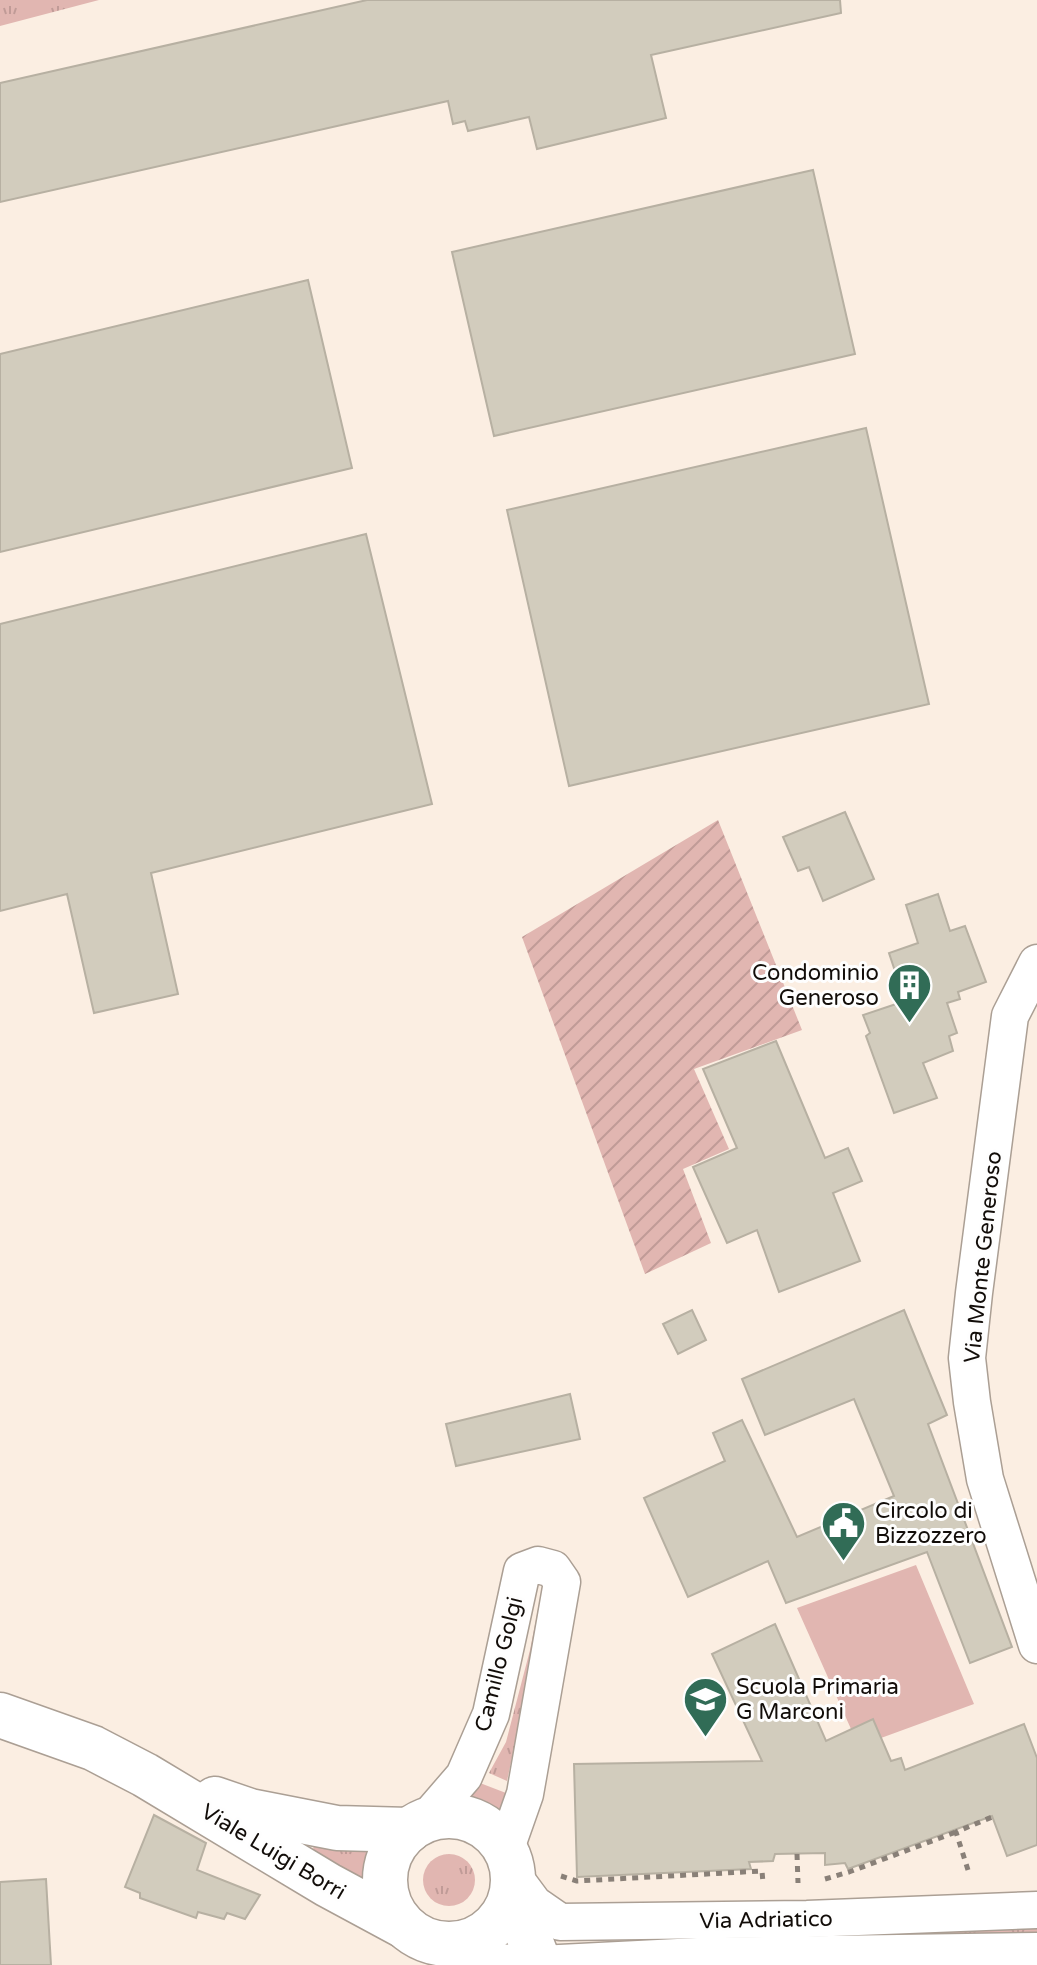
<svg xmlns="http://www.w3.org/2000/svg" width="1037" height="1965" font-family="'Varela Round',sans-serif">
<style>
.grass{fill:url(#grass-tufts)}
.park{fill:#e1b6b1}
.garden{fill:url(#garden-furrows)}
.building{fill:#d2ccbd;stroke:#b7b0a2;stroke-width:2}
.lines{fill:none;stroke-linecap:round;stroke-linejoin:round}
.street-casing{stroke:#ab9f94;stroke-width:39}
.secondary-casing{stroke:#ab9f94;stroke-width:47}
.path{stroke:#898078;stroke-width:5;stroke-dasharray:6 6;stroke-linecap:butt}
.street{stroke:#fff;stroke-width:36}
.secondary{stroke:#fff;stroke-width:44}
.labels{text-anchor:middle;stroke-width:6;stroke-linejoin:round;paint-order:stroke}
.poi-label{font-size:22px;fill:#120d09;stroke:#fefefe;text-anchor:start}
.street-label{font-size:22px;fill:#120d09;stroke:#fefefe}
</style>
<defs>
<pattern id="grass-tufts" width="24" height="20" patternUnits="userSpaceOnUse" patternTransform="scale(2)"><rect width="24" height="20" fill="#e1b6b1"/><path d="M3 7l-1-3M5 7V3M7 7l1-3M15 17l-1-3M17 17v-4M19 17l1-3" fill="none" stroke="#c09b97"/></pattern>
<pattern id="garden-furrows" width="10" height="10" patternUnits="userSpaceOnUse" patternTransform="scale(2)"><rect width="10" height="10" fill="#e1b6b1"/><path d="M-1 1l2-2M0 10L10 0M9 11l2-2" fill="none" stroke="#c09b97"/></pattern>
</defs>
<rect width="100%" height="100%" fill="#fbeee2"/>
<g class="grass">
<path d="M0 0H99L0 26Z"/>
<path d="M542 1589 547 1593 507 1781 489 1773 506 1742 530 1650Z"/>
<path d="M480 1783 506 1793 498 1821 493 1822 462 1807 463 1802Z"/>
<path d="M383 1843 377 1863 374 1889 317 1855 313 1850 314 1844Z"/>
<circle cx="449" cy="1880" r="26"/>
<path d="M1037 1921V1934L826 1939V1928Z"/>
</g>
<path class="park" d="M916 1565 974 1704 881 1738 873 1720 851 1729 797 1608Z"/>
<path class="garden" d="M718 820 802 1030 694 1069 729 1149 683 1169 711 1243 645 1274 522 937Z"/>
<g class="building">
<path d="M367 0H840L841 13 651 55 666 118 537 149 529 117 468 131 465 121 453 124 448 101 0 202V83Z"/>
<path d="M813 170 855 354 494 436 452 252Z"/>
<path d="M308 280 352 468 0 552V354Z"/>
<path d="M866 428 929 704 569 786 507 510Z"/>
<path d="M366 534 432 804 151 873 178 994 94 1013 67 894 0 911V624Z"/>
<path d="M845 812 874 879 823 901 809 867 798 871 783 837Z"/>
<path d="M938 894 950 931 965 926 986 982 958 992 960 999 947 1003 957 1033 949 1036 953 1051 923 1063 937 1098 894 1113 866 1036 870 1033 863 1015 905 1001 889 953 918 943 906 905Z"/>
<path d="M776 1041 825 1158 848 1148 862 1181 833 1193 860 1261 779 1292 757 1230 727 1243 693 1167 737 1148 703 1069Z"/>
<path d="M692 1310 706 1340 678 1354 663 1324Z"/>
<path d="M904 1310 947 1415 928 1424 1012 1647 970 1663 927 1552 786 1603 768 1561 688 1597 644 1498 725 1461 713 1433 742 1420 797 1537 894 1496 854 1399 765 1435 742 1379Z"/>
<path d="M570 1394 580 1439 456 1466 446 1424Z"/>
<path d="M775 1624 826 1741 873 1719 891 1761 901 1758 905 1770 1024 1724 1037 1758V1845L1007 1856 992 1816 848 1869 845 1863 825 1865V1853L775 1854 773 1861 749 1862 751 1869 577 1877 574 1764 762 1761 712 1654Z"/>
<path d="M154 1815 206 1843 197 1870 260 1895 245 1919 227 1913 224 1919 198 1912 196 1918 140 1898V1893L125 1887Z"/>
<path d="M46 1879 51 1965H0V1882Z"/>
</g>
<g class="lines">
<defs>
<g id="street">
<path d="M1037 963 1010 1016 974 1293 967 1358 972 1402 985 1479 1037 1645"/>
<path d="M426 1820 464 1776 491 1714 522 1571 538 1565 553 1569 562 1582 525 1794 506 1848"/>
<path d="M514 1877 534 1904 560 1922 807 1919 1037 1910"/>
<path d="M452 1945 487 1962 540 1964 698 1956 1037 1951"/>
</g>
<g id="secondary">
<path d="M0 1715 93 1748 145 1775 328 1885 404 1926"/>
<path d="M215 1799 250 1811 337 1828 409 1830"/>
<circle cx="449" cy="1880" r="64"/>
<path d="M512 1895 540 1965"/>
</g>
</defs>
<use href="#street" class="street-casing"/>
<use href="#secondary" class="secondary-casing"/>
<g class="path">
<path d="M797 1854 798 1883"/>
<path d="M968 1870 956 1832 992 1817"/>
<path d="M561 1876 577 1881 762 1871 763 1883"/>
<path d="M825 1879 849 1872 956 1832"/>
</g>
<use href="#street" class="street"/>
<use href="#secondary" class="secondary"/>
</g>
<defs>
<symbol id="building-pin" viewBox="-11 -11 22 30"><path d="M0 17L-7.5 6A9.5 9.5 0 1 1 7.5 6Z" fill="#316c56" stroke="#fefefe"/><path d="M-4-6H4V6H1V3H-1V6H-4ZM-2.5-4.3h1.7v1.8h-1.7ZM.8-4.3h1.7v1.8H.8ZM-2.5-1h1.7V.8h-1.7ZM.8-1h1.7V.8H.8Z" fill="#fff"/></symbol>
<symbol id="civic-pin" viewBox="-11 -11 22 30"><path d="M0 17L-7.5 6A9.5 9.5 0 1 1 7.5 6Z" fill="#316c56" stroke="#fefefe"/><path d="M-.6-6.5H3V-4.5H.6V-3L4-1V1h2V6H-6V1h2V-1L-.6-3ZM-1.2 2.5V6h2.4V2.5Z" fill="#fff"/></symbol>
<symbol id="school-pin" viewBox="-11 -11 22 30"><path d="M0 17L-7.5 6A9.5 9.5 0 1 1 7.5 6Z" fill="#316c56" stroke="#fefefe"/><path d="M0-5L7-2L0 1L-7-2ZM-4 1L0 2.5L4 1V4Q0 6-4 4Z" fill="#fff"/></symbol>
</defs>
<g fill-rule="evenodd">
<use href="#building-pin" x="884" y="960" width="51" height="69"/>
<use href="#civic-pin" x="818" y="1498" width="51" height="69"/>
<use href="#school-pin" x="680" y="1674" width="51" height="69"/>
</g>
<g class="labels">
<g class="poi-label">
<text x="879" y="980" text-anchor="end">Condominio<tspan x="879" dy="25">Generoso</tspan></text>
<text x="875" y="1518">Circolo di<tspan x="875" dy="25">Bizzozzero</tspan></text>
<text x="736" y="1694">Scuola Primaria<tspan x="736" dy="25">G Marconi</tspan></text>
</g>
<g class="street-label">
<text transform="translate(982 1257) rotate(-84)" y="8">Via Monte Generoso</text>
<text transform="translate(498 1664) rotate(-76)" y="8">Camillo Golgi</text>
<text transform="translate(274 1851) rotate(31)" y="8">Viale Luigi Borri</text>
<text transform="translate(766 1919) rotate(-1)" y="8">Via Adriatico</text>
</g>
</g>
</svg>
